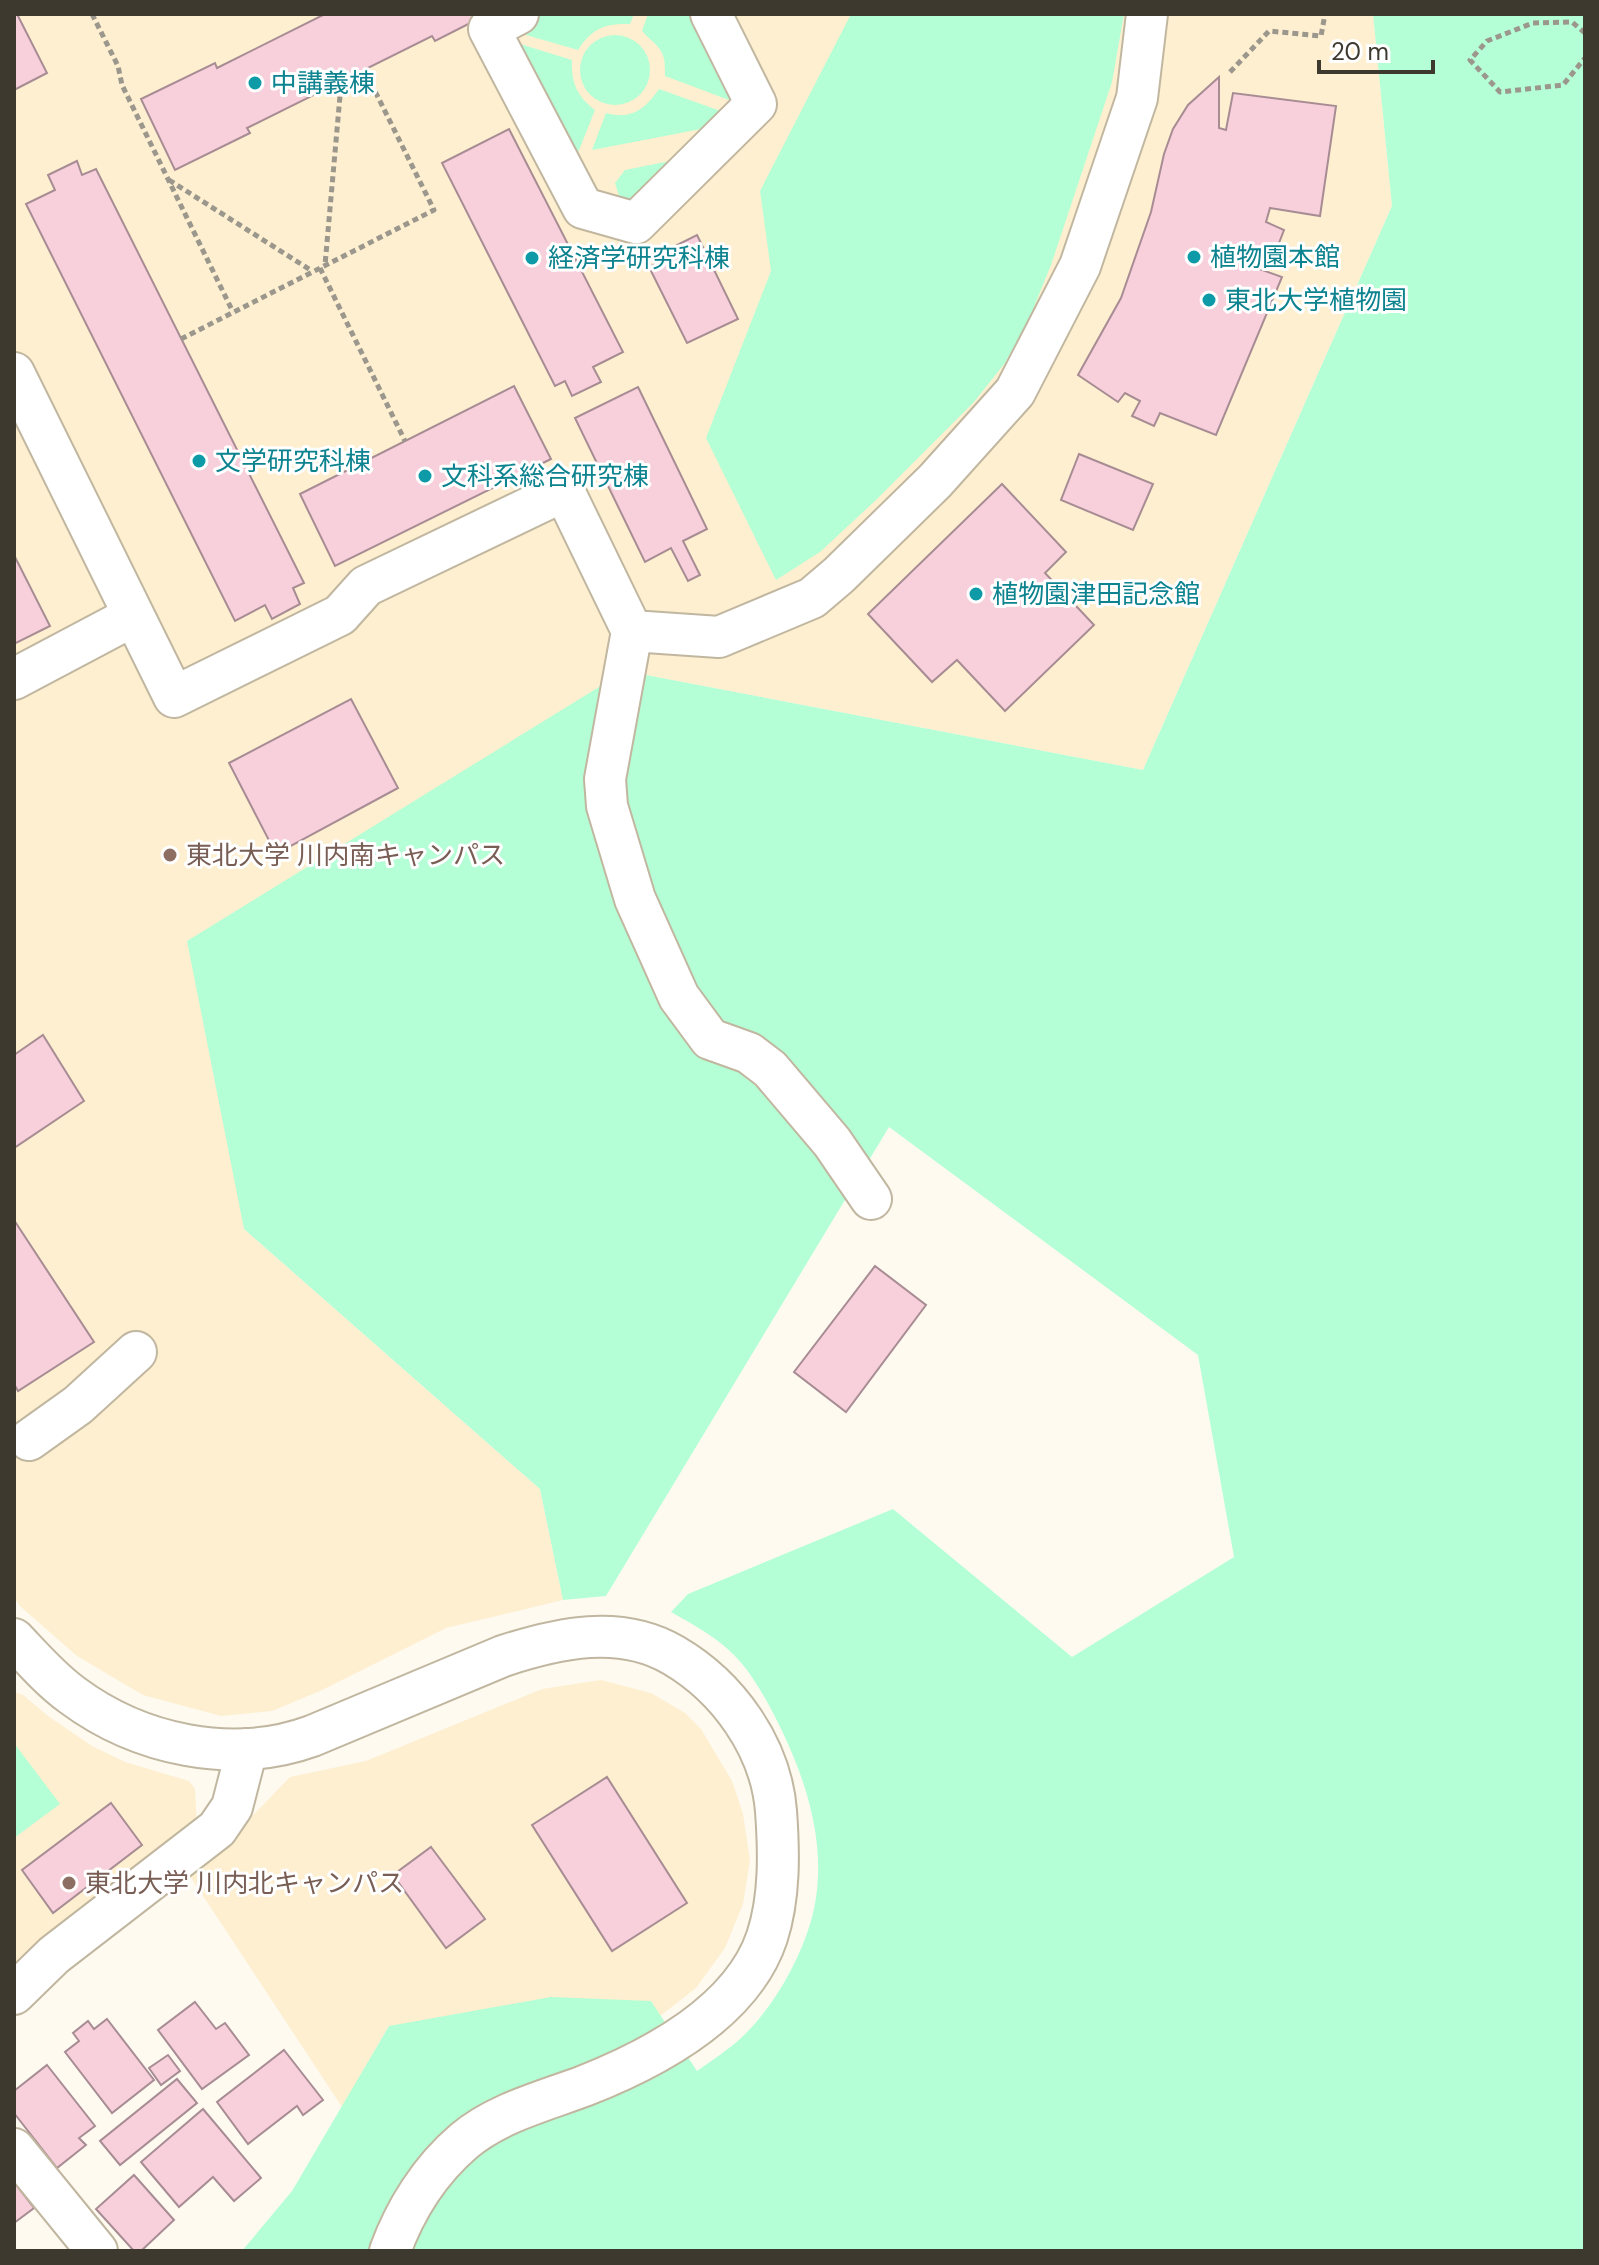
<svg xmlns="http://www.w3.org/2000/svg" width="1599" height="2265" font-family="'DM Sans','Noto Sans JP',sans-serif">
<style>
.built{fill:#fdefcf}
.green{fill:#b5ffd6}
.building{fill:#f8d0db;stroke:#a78c94;stroke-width:2}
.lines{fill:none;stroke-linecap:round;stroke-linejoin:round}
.minor-casing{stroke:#c1b7a0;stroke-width:44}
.path{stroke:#9b978d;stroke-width:5;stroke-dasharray:6 4;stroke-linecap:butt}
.minor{stroke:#fff;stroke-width:40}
.culture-dot{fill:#0f9aa8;stroke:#fff;stroke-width:3}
.education-dot{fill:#8d6e63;stroke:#fff;stroke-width:3}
.labels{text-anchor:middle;stroke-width:6;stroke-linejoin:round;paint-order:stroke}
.culture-label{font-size:26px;fill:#0d838f;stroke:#fff;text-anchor:start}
.education-label{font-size:26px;fill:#785e54;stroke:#fff;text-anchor:start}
</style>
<rect width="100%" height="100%" fill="#fefaf0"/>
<g class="built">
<path d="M14 14H1373L1392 206 1143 770 625 671 244 1229 540 1489 563 1600 446 1628 320 1691 272 1711 221 1716 143 1695 77 1656 20 1606 14 1597Z"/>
<path d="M601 1680 651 1693 685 1713 701 1729 732 1781 743 1814 750 1860 743 1904 725 1948 696 1988 660 2016 651 2001 389 2026 342 2107 188 1873 229 1840 290 1777 366 1761 542 1689Z"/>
<path d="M14 1692 23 1695 48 1716 92 1746 125 1762 189 1781 195 1789 197 1826 14 1974Z"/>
</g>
<g class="green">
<path d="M535 14H634L630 24C605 23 591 29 578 50L519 33Z"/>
<path d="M648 14H693L734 95 729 100 665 76C666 48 659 49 642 31Z"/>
<path d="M851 14H1124L1112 82 1051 265 1029 319 1005 363 974 402 876 500 820 552 776 580 706 438 771 271 760 191Z"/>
<path d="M1373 14H1585V2251H242L292 2191 389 2026 551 1997 651 2001 697 2071C712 2060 728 2050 741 2038 772 2009 798 1964 810 1924 832 1852 806 1776 773 1713 763 1694 751 1673 736 1657 718 1638 694 1625 671 1612L688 1594 893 1509 1072 1657 1234 1557 1198 1355 889 1127 606 1596 563 1600 540 1489 244 1229 187 941 625 671 1143 770 1392 206Z"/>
<circle cx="615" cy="70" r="35"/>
<path d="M517 43 572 60C571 83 577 96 595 110L571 170Z"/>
<path d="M659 89 729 114 722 125 592 150 606 113C632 120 645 109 659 89Z"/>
<path d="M680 159 637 203 620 199 615 183 625 170Z"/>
<path d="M14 1743 60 1804 14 1838Z"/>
</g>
<g class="building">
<path d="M14 14H17L47 73 14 90Z"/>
<path d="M325 14H488L435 41 432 36 247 128 250 133 175 170 141 99 215 63 217 68Z"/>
<path d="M1219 77V128L1226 130 1233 93 1336 106 1320 216 1270 208 1266 222 1284 230 1272 261 1252 254 1248 265 1282 277 1216 435 1160 413 1154 426 1132 416 1140 401 1125 393 1118 402 1078 375 1121 298 1151 212 1164 154 1173 129 1188 105Z"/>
<path d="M509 129 623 352 593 367 601 382 572 396 565 381 555 386 442 163Z"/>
<path d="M77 161 82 175 96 169 304 583 293 588 300 604 272 619 265 605 235 621 26 204 55 190 48 175Z"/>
<path d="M697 235 738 319 687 343 649 267 676 254 673 247Z"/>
<path d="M514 386 551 459 335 566 300 494Z"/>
<path d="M638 387 707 529 683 541 700 575 688 581 671 548 645 562 575 418Z"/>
<path d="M1079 454 1153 484 1133 530 1061 500Z"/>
<path d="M1002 484 1066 552 1045 573 1094 625 1005 711 957 660 932 682 868 614Z"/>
<path d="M14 555 50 626 14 644Z"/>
<path d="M351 699 398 788 276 854 229 763Z"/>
<path d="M43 1035 84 1101 14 1148V1055Z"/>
<path d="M14 1220 94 1342 18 1391 14 1384Z"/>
<path d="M875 1266 926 1305 846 1412 794 1372Z"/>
<path d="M607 1777 687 1903 612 1951 532 1825Z"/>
<path d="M111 1803 142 1845 53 1913 22 1870Z"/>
<path d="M431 1847 485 1919 446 1948 393 1875Z"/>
<path d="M195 2002 216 2029 225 2023 249 2055 202 2089 158 2030Z"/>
<path d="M107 2019 154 2080 112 2113 65 2052 79 2041 73 2033 88 2021 94 2029Z"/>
<path d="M284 2050 323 2100 303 2115 297 2106 248 2144 217 2102Z"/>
<path d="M168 2055 180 2071 161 2085 149 2068Z"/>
<path d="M47 2065 95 2126 79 2138 86 2145 57 2168 14 2113V2091Z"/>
<path d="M177 2079 197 2103 120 2165 100 2141Z"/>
<path d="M203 2109 261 2178 234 2201 213 2177 179 2207 141 2162Z"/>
<path d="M134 2175 174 2220 141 2251H134L96 2209Z"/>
<path d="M14 2182 34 2208 14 2223Z"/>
</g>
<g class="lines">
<defs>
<g id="minor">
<path d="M518 14 489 29 583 208 636 223 756 104 711 14"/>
<path d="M14 373 174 697 340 615 366 586 564 491 632 631 719 637 812 598 839 575 935 481 1015 392 1080 266 1137 98 1147 14"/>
<path d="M632 631 605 779 607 806 635 899 679 997 710 1039 749 1053 770 1069 832 1142 871 1199"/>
<path d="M14 679 133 616"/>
<path d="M29 1440 78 1405 136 1352"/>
<path d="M14 1639C32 1658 50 1679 72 1695 139 1745 232 1765 312 1736L503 1656C558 1638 620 1624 673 1655 728 1687 771 1747 776 1811 779 1852 780 1897 767 1937 742 2012 653 2059 584 2086 544 2101 497 2113 464 2141 430 2170 405 2210 390 2251"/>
<path d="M14 1994 54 1955 217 1829 232 1807 247 1749"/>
<path d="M14 2149 97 2251"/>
</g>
</defs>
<use href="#minor" class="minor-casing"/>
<g class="path">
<path d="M92 14 118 66 122 85 233 312"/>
<path d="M1585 33 1572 22 1533 23 1487 41 1470 60 1500 92 1563 85 1585 58"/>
<path d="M1230 72 1269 31 1321 36 1325 14"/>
<path d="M169 180 312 271"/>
<path d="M320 268 405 441"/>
<path d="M181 339 434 210 371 83 340 96 325 265"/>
</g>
<use href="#minor" class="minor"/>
</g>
<g class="culture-dot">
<circle cx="255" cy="83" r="8"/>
<circle cx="1194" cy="257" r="8"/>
<circle cx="532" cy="258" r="8"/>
<circle cx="1209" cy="300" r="8"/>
<circle cx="199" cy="461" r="8"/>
<circle cx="425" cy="476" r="8"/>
<circle cx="976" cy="594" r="8"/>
</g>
<g class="education-dot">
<circle cx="170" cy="855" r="8"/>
<circle cx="69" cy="1883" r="8"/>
</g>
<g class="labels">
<g class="culture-label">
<text x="271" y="92">中講義棟</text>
<text x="1210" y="266">植物園本館</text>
<text x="548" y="267">経済学研究科棟</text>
<text x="1225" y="309">東北大学植物園</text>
<text x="215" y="470">文学研究科棟</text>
<text x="441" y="485">文科系総合研究棟</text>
<text x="992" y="603">植物園津田記念館</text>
</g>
<g class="education-label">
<text x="186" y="864">東北大学 川内南キャンパス</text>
<text x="85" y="1892">東北大学 川内北キャンパス</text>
</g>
</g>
<rect width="1599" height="2265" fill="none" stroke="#3d392f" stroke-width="32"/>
<path d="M1319 60v12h114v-12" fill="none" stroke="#3d392f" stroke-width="4"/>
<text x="1331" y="60" font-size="24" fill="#3d392f" stroke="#ffffff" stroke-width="6" paint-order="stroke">20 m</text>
</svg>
